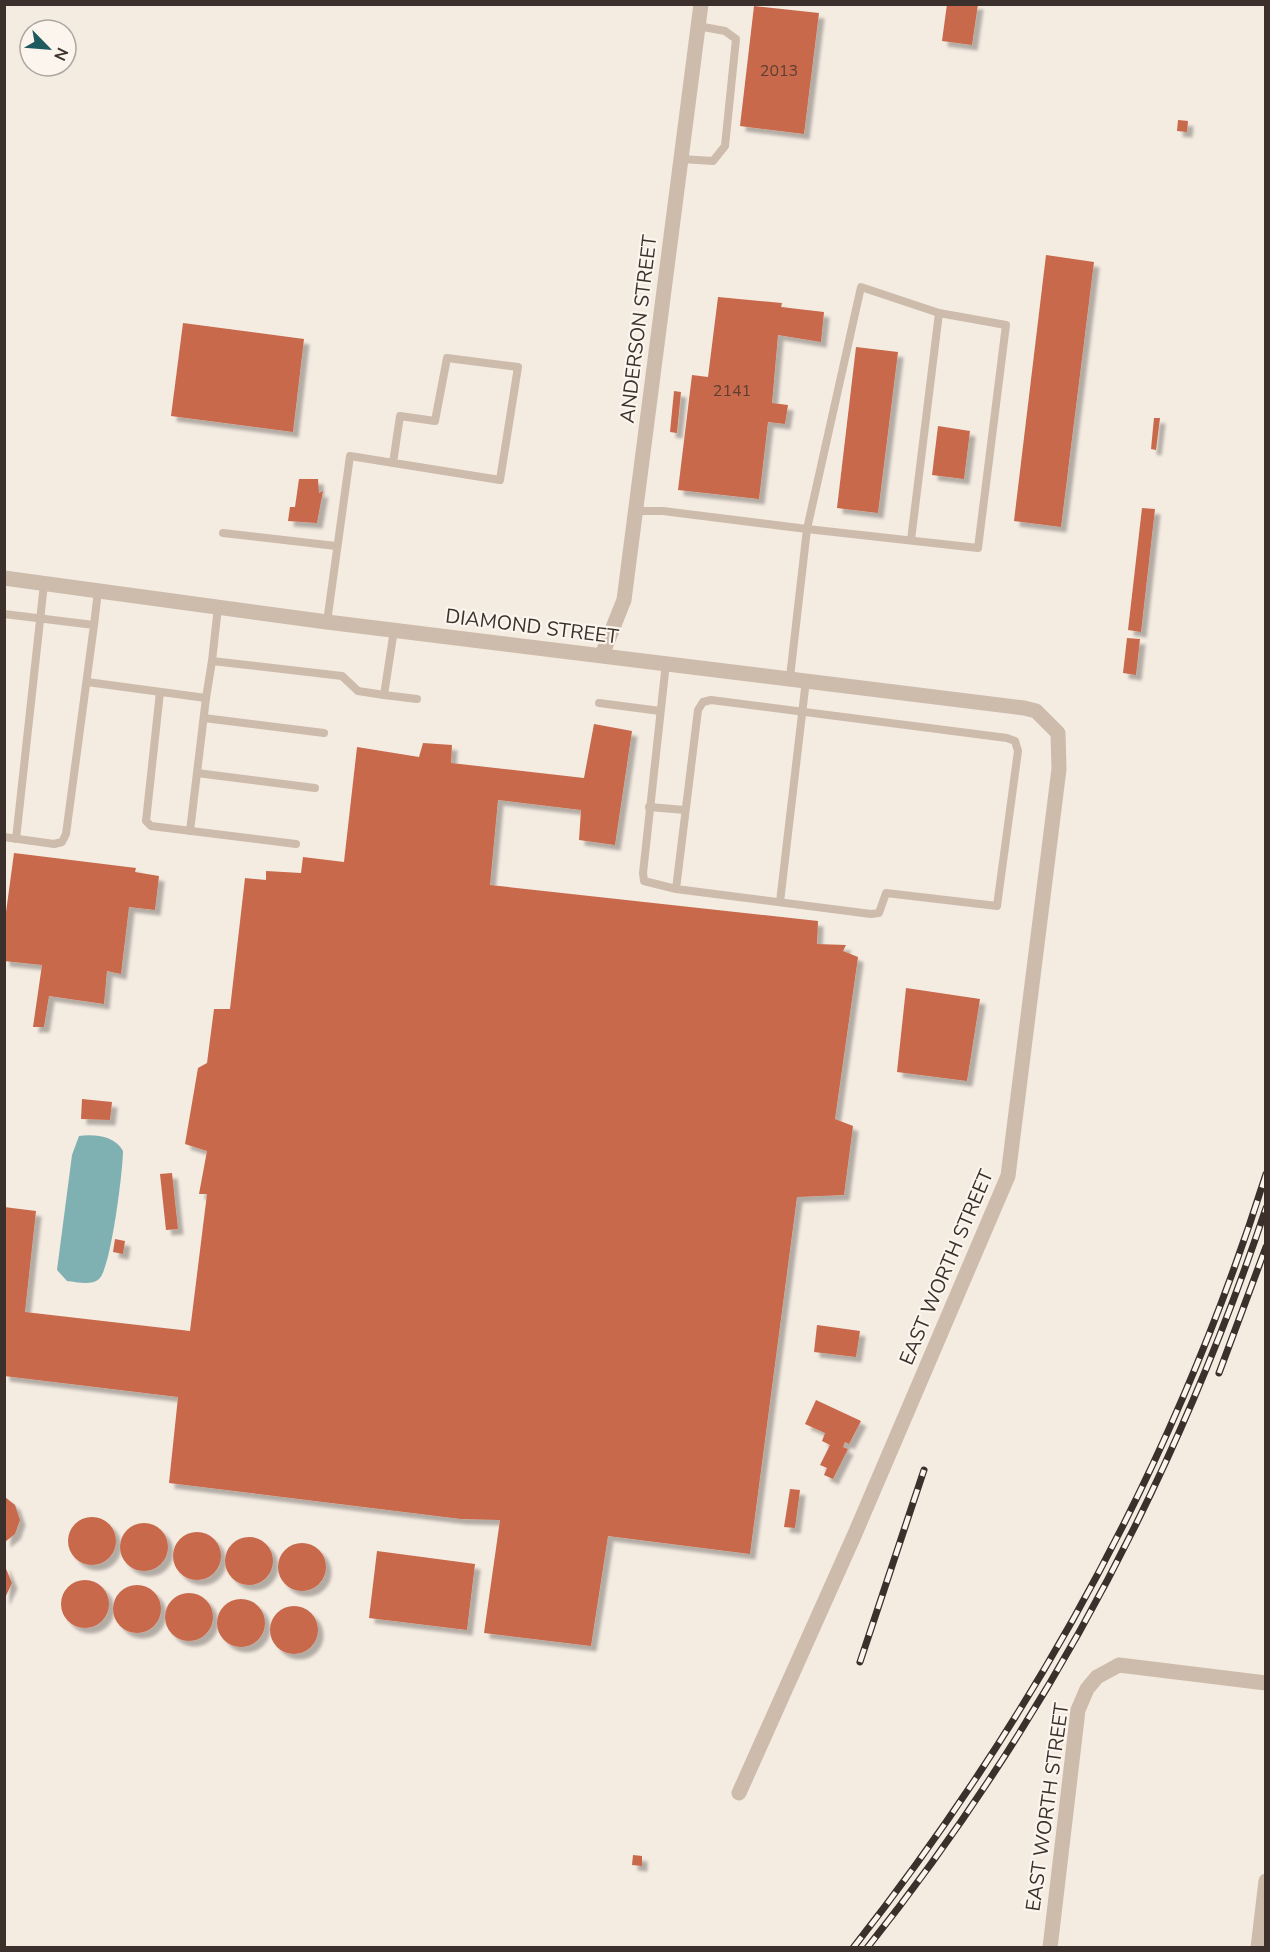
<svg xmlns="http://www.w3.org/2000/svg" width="1270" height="1952" font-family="'Nunito Sans',sans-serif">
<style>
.water{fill:#7fb0b2}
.building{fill:#c8694b;filter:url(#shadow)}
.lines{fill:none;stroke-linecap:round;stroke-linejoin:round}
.lane{stroke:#cdbbac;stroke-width:8}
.street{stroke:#cdbbac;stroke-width:15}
.rail-casing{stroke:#3b302b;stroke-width:7}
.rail{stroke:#fbf5ee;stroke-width:4.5;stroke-dasharray:14;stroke-linecap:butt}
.labels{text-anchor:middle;stroke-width:4.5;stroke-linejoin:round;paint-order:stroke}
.number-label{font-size:16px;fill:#5e3e33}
.street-label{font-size:20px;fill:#3b302b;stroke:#fbf5ee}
</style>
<defs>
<filter id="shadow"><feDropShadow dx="5.5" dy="5.5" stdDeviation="1.5" flood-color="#0004"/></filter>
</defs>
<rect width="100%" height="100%" fill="#f4ebe1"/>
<path class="water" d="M79 1136C95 1134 115 1136 123 1151 123 1170 111 1269 99 1279 91 1286 77 1282 67 1281L57 1270 72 1155Z"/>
<g class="building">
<path d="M947 4H978L972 45 942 41Z"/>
<path d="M754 6 819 13 804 134 740 126Z"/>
<path d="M1178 120 1188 121 1187 132 1177 131Z"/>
<path d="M1046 255 1094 262 1061 527 1014 521Z"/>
<path d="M718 297 782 303 781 307 824 312 821 342 778 335 772 403 788 405 785 424 768 422 759 499 678 490 692 375 708 377Z"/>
<path d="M183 323 304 339 293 432 171 416Z"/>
<path d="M856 347 898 352 878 513 837 508Z"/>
<path d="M674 391 681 392 677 433 670 432Z"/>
<path d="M1154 418H1160L1156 450 1151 449Z"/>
<path d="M938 426 970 431 964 479 932 475Z"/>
<path d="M299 479H318L319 493 323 491 317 523 288 521 290 507H295Z"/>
<path d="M1142 508 1155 509 1141 632 1128 630Z"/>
<path d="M1127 638 1140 639 1136 675 1123 673Z"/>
<path d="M594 724 632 731 615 845 579 840 581 810 498 800 490 885 818 921 817 944 846 945 843 951 858 957 835 1119 853 1126 844 1195 797 1197 750 1554 608 1536 591 1646 484 1633 500 1520 461 1519 169 1483 178 1397 4 1376V1207L36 1211 25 1312 190 1331 207 1194H199L207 1151 185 1144 198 1068 207 1063 214 1009H230L245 878 266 880V871L301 873 303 857 344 862 357 747 419 757 423 743 452 745 451 763 584 778Z"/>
<path d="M14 853 136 868 135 872 159 876 155 910 129 907 121 974 107 971 104 1004 49 996 44 1027H33L42 965 4 961V927Z"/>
<path d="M906 988 980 999 967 1081 897 1072Z"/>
<path d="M82 1099 112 1102 110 1120 81 1119Z"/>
<path d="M172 1173 178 1229 166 1230 160 1174Z"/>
<path d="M115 1239 125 1241 123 1254 113 1252Z"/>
<path d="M817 1325 860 1331 856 1357 814 1352Z"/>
<path d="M816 1400 861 1421 849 1444 845 1442 843 1447 848 1449 833 1479 824 1475 827 1468 820 1465 830 1445 822 1441 825 1433 805 1424Z"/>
<path d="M790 1489 800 1490 795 1528 784 1527Z"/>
<path d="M5 1497 15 1505 20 1520 15 1534 5 1542Z"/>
<circle cx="92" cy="1541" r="24"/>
<circle cx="144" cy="1547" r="24"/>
<circle cx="197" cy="1556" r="24"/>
<circle cx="249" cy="1561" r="24"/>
<circle cx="302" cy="1567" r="24"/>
<path d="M377 1551 475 1564 467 1630 369 1618Z"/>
<path d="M4 1564 12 1583 4 1600Z"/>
<circle cx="85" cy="1604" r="24"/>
<circle cx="137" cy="1609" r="24"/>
<circle cx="189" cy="1617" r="24"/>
<circle cx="241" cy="1623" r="24"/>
<circle cx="294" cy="1630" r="24"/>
<path d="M633 1855 642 1856V1866L632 1865Z"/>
</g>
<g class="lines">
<g class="lane">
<path d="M681 159 713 161 725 146 736 39 725 31 698 26"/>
<path d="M635 511H663L807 529 790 677"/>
<path d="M223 533 336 546"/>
<path d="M911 540 939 313 861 287 807 529 978 548 1006 325 939 313"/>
<path d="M4 614 94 625 66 834 62 842 54 844 4 837"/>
<path d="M327 622 350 456 500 480 518 367 447 358 435 421 400 416 393 463"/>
<path d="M94 625 98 591"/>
<path d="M212 661 218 607"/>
<path d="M666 663 643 873 644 881 676 889 871 914 879 913 886 893 997 906 1018 751 1015 741 1007 738 711 700 703 702 698 710 676 889"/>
<path d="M87 682 206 698 212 661 342 676 358 691 384 695 394 630"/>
<path d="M160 692 146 821 151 826 296 844"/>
<path d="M384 695 417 699"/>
<path d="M599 703 660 711"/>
<path d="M204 718 324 733"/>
<path d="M197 773 315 788"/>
<path d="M649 807 685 810"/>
<path d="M190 831 206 698"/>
<path d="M16 839 44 584"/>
<path d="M780 902 806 680"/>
</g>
<g class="street">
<path d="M4 578 327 622 1024 708 1036 711 1058 733 1059 769 1008 1176 854 1536 739 1793"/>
<path d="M602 655 624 600 701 4"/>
<path d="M1050 1948 1078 1710 1087 1689 1097 1677 1119 1665 1266 1683"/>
<path d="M1258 1948 1266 1881"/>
</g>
<defs>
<g id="rail">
<path d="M1219 1373 1266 1247"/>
<path d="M860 1662 924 1470"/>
<path d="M853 1948C1036 1715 1177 1457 1266 1174"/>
<path d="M867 1948C1044 1726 1176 1477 1266 1208"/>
</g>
</defs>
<use href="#rail" class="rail-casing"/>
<use href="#rail" class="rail"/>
</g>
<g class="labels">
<g class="number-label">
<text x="779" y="76">2013</text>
<text x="732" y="396">2141</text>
</g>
<g class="street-label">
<text transform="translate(638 329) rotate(-83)" y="7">ANDERSON STREET</text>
<text transform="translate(532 626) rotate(7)" y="7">DIAMOND STREET</text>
<text transform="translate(946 1267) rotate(-67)" y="7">EAST WORTH STREET</text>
<text transform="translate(1047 1807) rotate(-82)" y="7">EAST WORTH STREET</text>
</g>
</g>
<rect width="1270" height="1952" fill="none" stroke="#3b302b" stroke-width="12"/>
<g transform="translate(48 48) rotate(115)"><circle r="28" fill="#fbf5ee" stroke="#aea6a0" stroke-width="1.5"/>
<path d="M0-4.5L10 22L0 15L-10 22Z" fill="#1f5a5e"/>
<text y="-9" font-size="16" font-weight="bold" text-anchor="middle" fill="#3b302b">N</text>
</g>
</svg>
